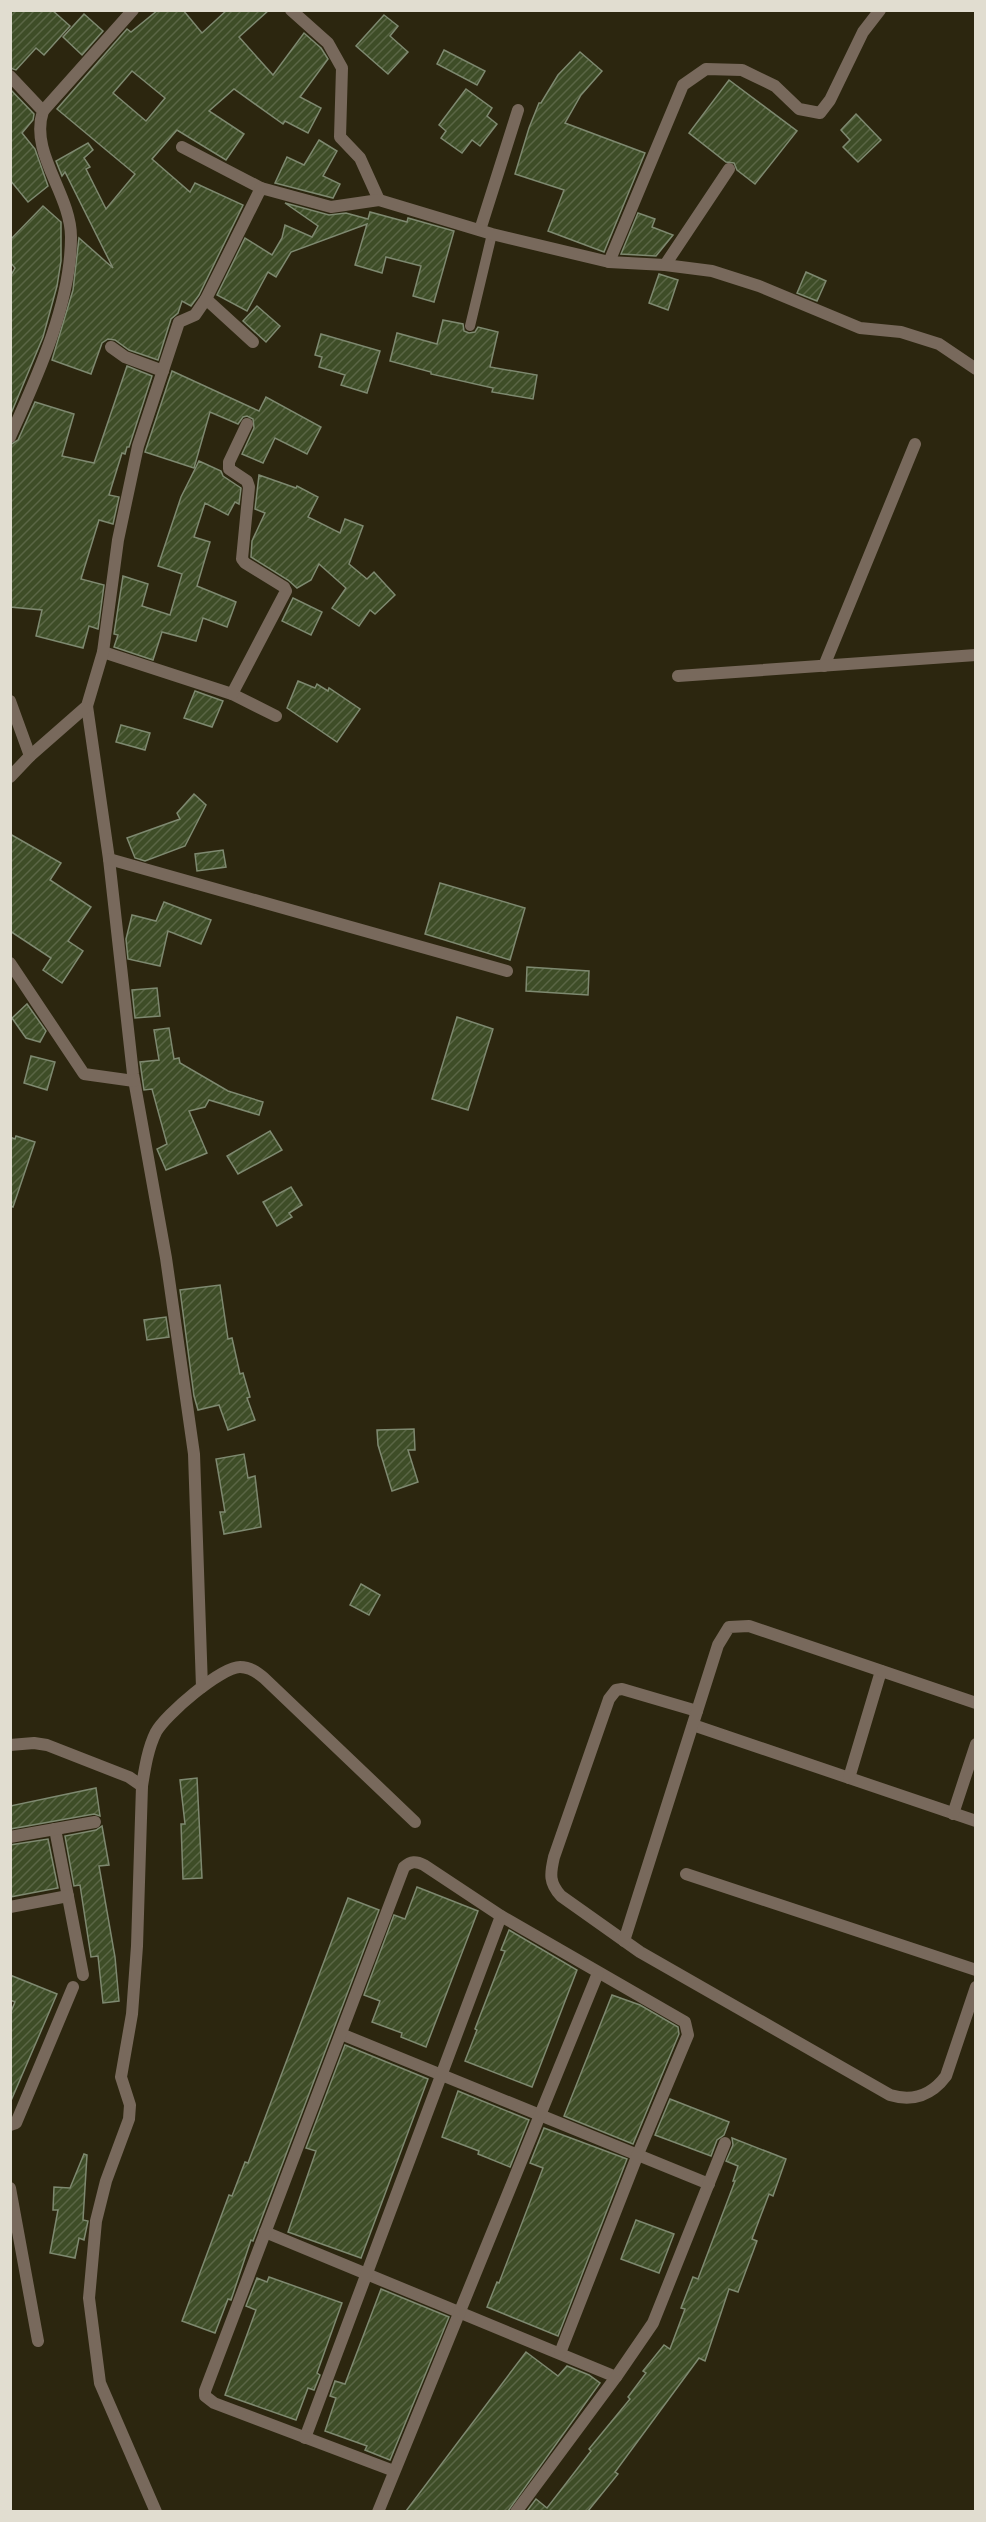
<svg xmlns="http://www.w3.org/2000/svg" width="986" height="2522" font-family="'Varela Round',sans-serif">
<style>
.building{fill:url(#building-hatch);stroke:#7e8970;stroke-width:1.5;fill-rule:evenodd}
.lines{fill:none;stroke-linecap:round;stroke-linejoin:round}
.lane{stroke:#78695c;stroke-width:10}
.street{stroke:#78695c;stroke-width:12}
</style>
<defs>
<pattern id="building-hatch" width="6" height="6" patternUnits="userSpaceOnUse" patternTransform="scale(1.5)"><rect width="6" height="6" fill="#3e4d27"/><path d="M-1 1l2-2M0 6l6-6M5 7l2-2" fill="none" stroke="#5a6645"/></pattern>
</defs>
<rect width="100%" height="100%" fill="#2c260f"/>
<g class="building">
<path d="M10 10H52L70 26 44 55 36 48 16 70 10 68Z"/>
<path d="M158 10H183L202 33 227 10H269L239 37 273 75 304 33 321 48 328 59 300 97 321 108 308 133 285 121 283 124 234 89 209 111 244 134 226 160 177 130 152 159 190 192 195 183 243 205 199 295 191 306 182 301 178 313 171 319 158 360 129 350 115 340 108 339 102 343 91 374 52 360 73 290 79 238 113 268 65 172 62 176 56 161 88 143 93 150 84 158 90 167 86 169 106 209 135 174 57 109 127 29 131 32ZM132 71 165 98 146 121 113 93Z"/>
<path d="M84 14 103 31 82 55 63 37Z"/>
<path d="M384 15 398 26 390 36 408 52 388 74 356 46Z"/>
<path d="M444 50 485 71 477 85 437 64Z"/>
<path d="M580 52 602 71 581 95 565 123 645 153 604 252 548 231 564 190 515 174 529 128 539 103H541L558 75Z"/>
<path d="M729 80 797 131 755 184 737 170 734 163 726 162 689 133Z"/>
<path d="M10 89 34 114 33 120 22 133 35 149 48 186 28 202 10 180Z"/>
<path d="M466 89 492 108 487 116 497 124 480 146 472 140 462 153 441 138 446 131 439 125Z"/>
<path d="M856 114 881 140 858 162 843 147 850 140 841 130Z"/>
<path d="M319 140 337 151 323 176 340 184 333 198 275 183 287 157 304 165Z"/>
<path d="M285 203 329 215 346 213 368 219 370 212 407 222 408 218 454 231 434 302 413 296 421 266 386 257 382 273 355 265 367 224 291 252 276 277 268 272 247 311 217 295 245 238 272 255 282 238 285 225 312 237 318 226Z"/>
<path d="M43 206 61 222V261L57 286 43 337 10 416V277L15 268 10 262V240Z"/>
<path d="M638 213 655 219 652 227 673 235 656 256 621 254Z"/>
<path d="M806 272 826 281 817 301 797 293Z"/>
<path d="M659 274 678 280 668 310 649 303Z"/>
<path d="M257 306 280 326 266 342 243 321Z"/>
<path d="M443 320 463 324 464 331 469 333 475 332 478 327 498 332 490 367 537 375 533 399 492 392 493 388 431 374V372L390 361 397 333 437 344Z"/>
<path d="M321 334 380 351 367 393 341 385 345 375 319 367 322 357 315 355Z"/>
<path d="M127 366 152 376 129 447H127L125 454 122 453 109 495 119 497 113 524 99 520 81 579 104 585 98 629 89 626 83 648 36 636 42 610 10 607V445L18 440 35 402 74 414 62 456 94 463Z"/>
<path d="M172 371 259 411 266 397 321 427 307 454 275 438 263 463 242 454 254 428 253 419 247 416 243 417 238 424 210 412 194 468 145 452Z"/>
<path d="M199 461 221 471 223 476 241 488 239 504 235 502 228 515 205 503 194 537 210 542 197 586 236 602 227 627 203 618 196 641 162 632 153 660 114 647 118 635 114 634 123 576 148 584 142 606 170 615 182 574 158 566 181 497Z"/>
<path d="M259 475 296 488 297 486 318 497 308 517 340 533 345 519 363 526 349 564 367 579 374 572 395 595 375 614 370 610 359 626 332 608 346 588 319 564 311 580 297 588 288 580 251 557 252 541 265 513 255 509Z"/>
<path d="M293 598 322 612 311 635 282 621Z"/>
<path d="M298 681 315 688 317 684 328 691 329 688 360 709 337 742 287 708Z"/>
<path d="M195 691 223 701 212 727 184 718Z"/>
<path d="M121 725 150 733 145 750 116 742Z"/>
<path d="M194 794 206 805 185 846 145 861 135 858 127 838 180 819 177 813Z"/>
<path d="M10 834 61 863 50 880 91 907 68 941 83 951 62 983 43 970 51 958 10 931Z"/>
<path d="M223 850 226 867 197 871 195 854Z"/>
<path d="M440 883 525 908 510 960 425 934Z"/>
<path d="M164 902 211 920 201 944 168 931 160 966 128 959 126 939 132 915 156 921Z"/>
<path d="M527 967 589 971 588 995 526 991Z"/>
<path d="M157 988 160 1016 135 1018 132 990Z"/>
<path d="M27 1004 46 1031 40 1042 26 1038 12 1018Z"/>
<path d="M457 1017 493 1029 468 1110 432 1099Z"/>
<path d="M169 1028 174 1059 179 1058 180 1063 228 1091 263 1102 259 1115 209 1100 205 1107 189 1111 207 1153 166 1170 157 1149 167 1144 152 1089 144 1090 140 1062 159 1060 154 1030Z"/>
<path d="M31 1056 55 1062 47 1090 24 1083Z"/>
<path d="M270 1131 282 1150 238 1174 227 1156Z"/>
<path d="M16 1136 35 1142 13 1207 10 1206V1137L15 1139Z"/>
<path d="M291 1187 302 1205 289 1213 292 1217 277 1226 263 1202Z"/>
<path d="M220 1285 228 1339 232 1338 240 1374 243 1373 250 1397 247 1398 255 1420 228 1430 219 1405 198 1410 194 1396 180 1290Z"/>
<path d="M166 1317 169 1337 147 1340 144 1320Z"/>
<path d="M414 1429 415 1450H408L418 1482 392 1491 378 1445 377 1430Z"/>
<path d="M244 1454 248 1478 255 1476 261 1527 224 1534 220 1512H225L216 1459Z"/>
<path d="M361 1584 380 1595 369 1615 350 1605Z"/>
<path d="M197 1778 202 1878 183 1879 181 1824H185L180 1780Z"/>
<path d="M96 1788 100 1816 94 1814 10 1829V1806Z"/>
<path d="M102 1826 109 1865 99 1866 115 1957 119 2001 103 2003 98 1956 91 1957 80 1885 74 1886 65 1836 96 1830Z"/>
<path d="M48 1839 58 1888 10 1897V1845Z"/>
<path d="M417 1887 478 1911 426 2047 401 2037 402 2033 372 2022 380 2001 364 1995 394 1915 405 1919Z"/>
<path d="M348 1898 379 1910 253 2241 251 2240 231 2300 228 2299 215 2333 182 2321 229 2195 232 2196 245 2162 248 2163Z"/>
<path d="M509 1930 577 1970 532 2087 465 2061 477 2030 475 2029 505 1951 501 1950Z"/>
<path d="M10 1975 57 1994 10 2103V2014L15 2002 10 2000Z"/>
<path d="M612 1995 640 2005 678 2027 679 2034 633 2144 564 2116Z"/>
<path d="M345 2045 428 2079 361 2258 288 2232 316 2151 306 2148Z"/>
<path d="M458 2091 529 2120 510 2167 478 2154 479 2151 442 2137Z"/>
<path d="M670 2099 729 2122 724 2135 717 2140 711 2156 655 2135Z"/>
<path d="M544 2128 627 2159 558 2336 487 2307 497 2282 499 2283 543 2168 530 2163Z"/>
<path d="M732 2138 786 2159 773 2196 769 2194 752 2239 757 2241 738 2292 729 2289 705 2361 699 2358 615 2472 618 2474 588 2511H527L536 2499 547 2508 591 2451 589 2449 630 2399 628 2397 646 2373 643 2371 664 2345 670 2349 685 2309 681 2308 693 2277 698 2279 735 2181H733L738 2166 726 2161 733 2145Z"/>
<path d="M84 2154 87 2155 83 2220 88 2221 84 2240 79 2238 75 2258 50 2253 58 2210H53L54 2187 70 2188Z"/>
<path d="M636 2220 674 2234 659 2273 621 2259Z"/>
<path d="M269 2277 342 2303 317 2373 320 2375 314 2390 308 2388 296 2420 225 2395 256 2310 246 2306 257 2278 267 2282Z"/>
<path d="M381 2289 449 2317 390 2460 365 2450 367 2446 325 2431 336 2398 330 2396 335 2381 345 2384Z"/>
<path d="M526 2352 558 2376 567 2366 589 2375 600 2383 508 2511H406Z"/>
</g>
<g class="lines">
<path class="lane" d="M470 326 492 234"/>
<g class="street">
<path d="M291 10 328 43 342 68 340 137 360 158 379 200"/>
<path d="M10 76 43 111C29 153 71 194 71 237 71 304 37 377 10 437"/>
<path d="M43 111 133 10"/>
<path d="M182 147 261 188"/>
<path d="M480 230 518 110"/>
<path d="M609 262 683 85 706 69 742 70 775 86 799 109 820 113 830 100 863 32 880 10"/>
<path d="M665 265 729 169"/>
<path d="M206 299 253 342"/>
<path d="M111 347 125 357 163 371"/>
<path d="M103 652 232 694 276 716"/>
<path d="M824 666 915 444"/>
<path d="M678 676 976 655"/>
<path d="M232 694 286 591 284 587 245 563 242 559 249 487 247 481 229 469V462L247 424"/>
<path d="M10 701 30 756"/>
<path d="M87 706 109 859 133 1074 166 1258 194 1454 202 1687"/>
<path d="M10 777 30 756 87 706 103 652 118 540 138 446 179 322 195 315 206 299 261 188 331 207 379 200 492 234 609 262 665 265 712 271 759 286 860 328 901 332 939 344 976 369"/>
<path d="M109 859 507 971"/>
<path d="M10 963 84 1074 134 1081"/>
<path d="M697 1711 622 1689 616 1690 609 1699 554 1857C550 1874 549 1883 561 1896L640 1952 890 2095C913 2102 932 2095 946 2076L976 1987"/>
<path d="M693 1725 976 1821"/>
<path d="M10 1745 34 1743 47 1745 129 1777 142 1786C145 1767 148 1748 156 1732 165 1715 221 1667 240 1667 250 1667 257 1672 264 1678L415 1822"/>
<path d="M849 1778 881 1671"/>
<path d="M142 1786 137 1946 132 2014 121 2077 130 2105 129 2119 106 2181 96 2221 89 2298 100 2383 156 2512"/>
<path d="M953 1814 976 1744"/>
<path d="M55 1829 83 1975"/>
<path d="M10 1837 95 1822"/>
<path d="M686 1874 976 1970"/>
<path d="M10 1907 68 1896"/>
<path d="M624 1941 718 1645 729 1627 749 1626 976 1703"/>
<path d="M341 2034 709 2184"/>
<path d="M10 2125 16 2123 73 1987"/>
<path d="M10 2188 38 2341"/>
<path d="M265 2232 616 2377"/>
<path d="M305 2438 501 1916"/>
<path d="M394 2471 214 2403 205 2396V2391L404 1867C411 1861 416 1861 424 1865L501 1916 685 2022 688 2035 638 2154 560 2353"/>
<path d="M378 2512 598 1973"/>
<path d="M516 2512 616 2377 653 2323 725 2143"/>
</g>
</g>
<rect width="986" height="2522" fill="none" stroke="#e1ddd0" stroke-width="24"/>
</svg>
